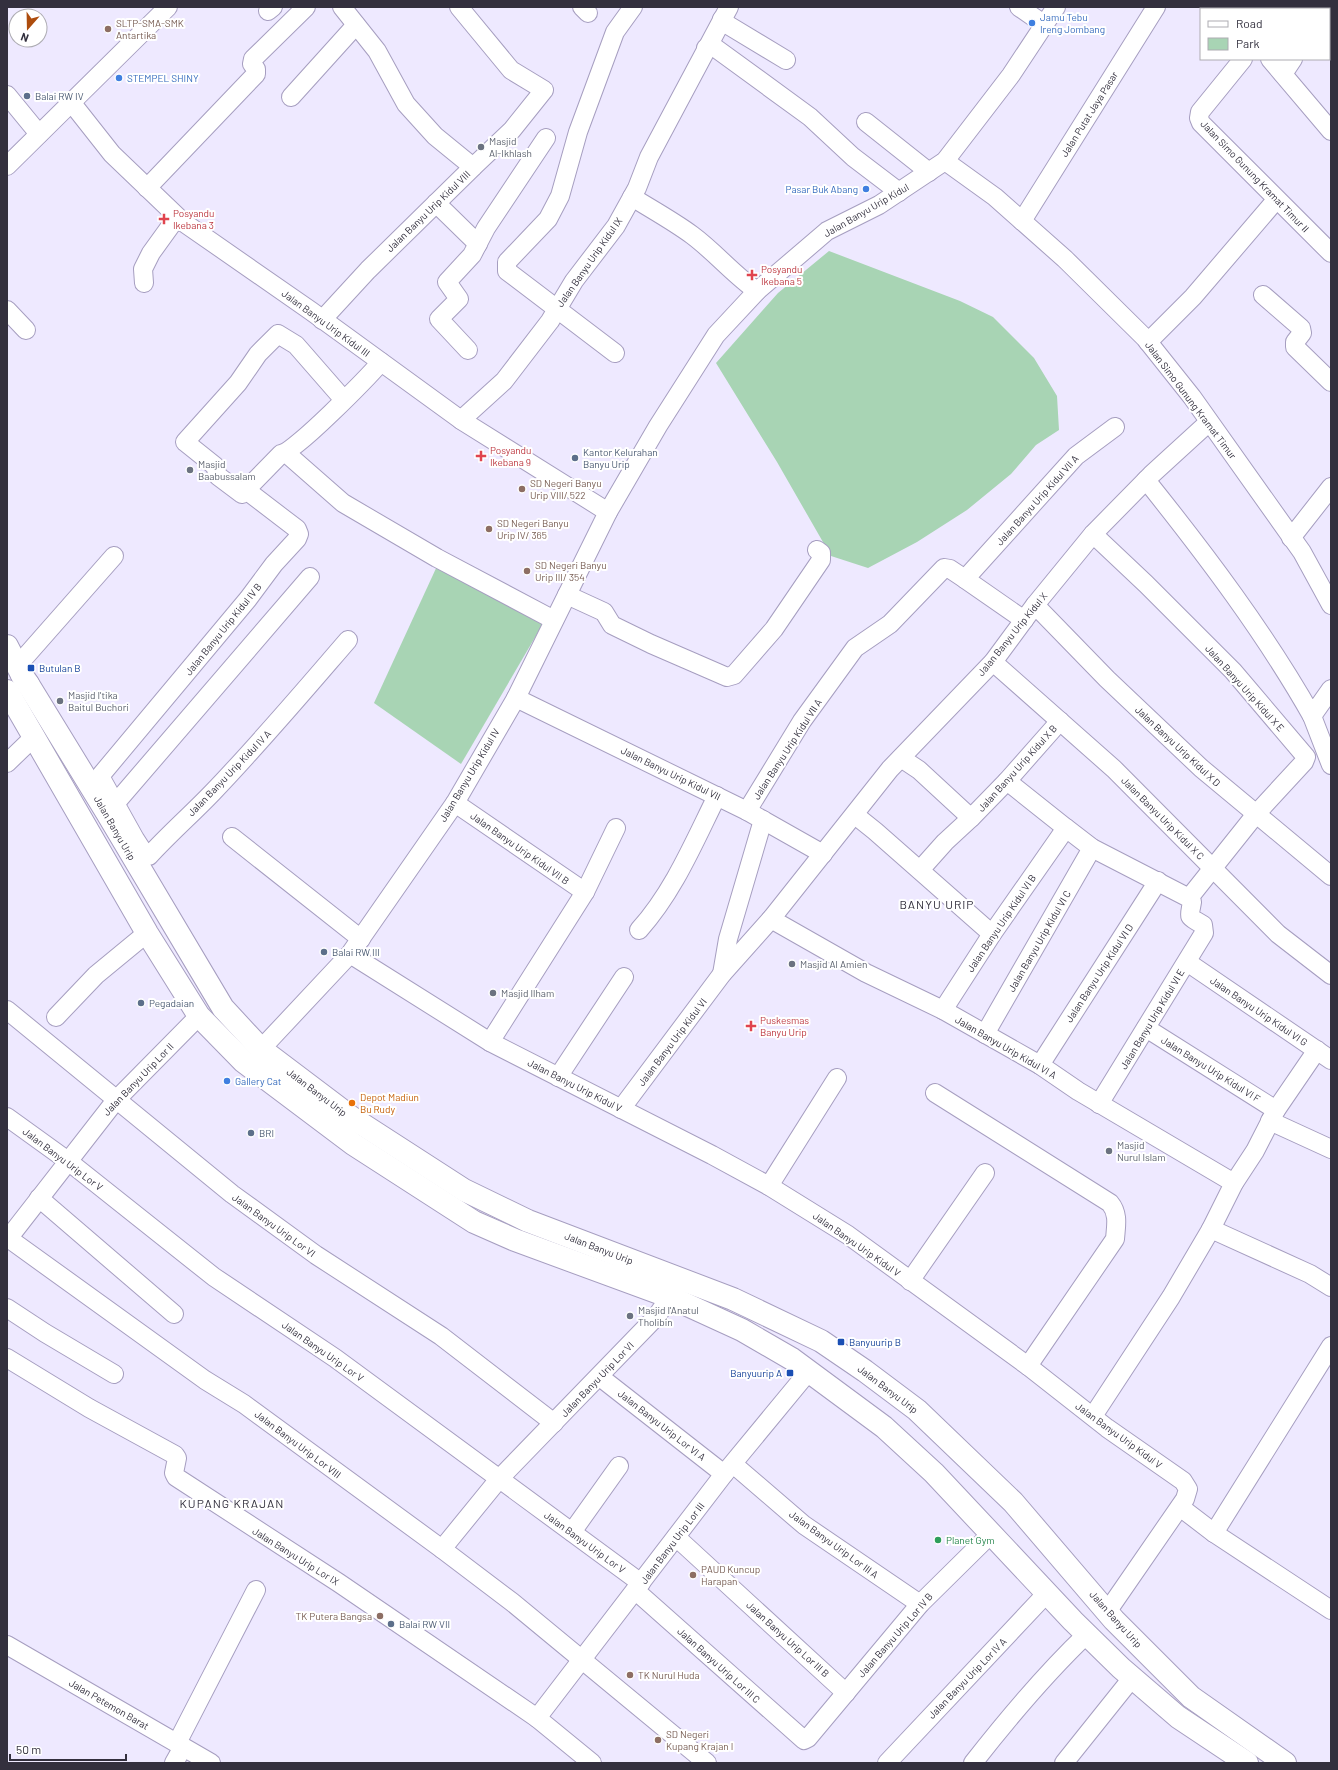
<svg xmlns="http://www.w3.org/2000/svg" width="1338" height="1770" font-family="Barlow,sans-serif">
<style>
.green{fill:#a8d4b4}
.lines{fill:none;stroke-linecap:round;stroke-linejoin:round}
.street-casing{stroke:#a69ec0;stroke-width:20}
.secondary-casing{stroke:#a69ec0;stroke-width:24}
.primary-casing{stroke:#a69ec0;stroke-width:24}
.street{stroke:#fff;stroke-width:18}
.secondary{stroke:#fff;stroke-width:22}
.primary{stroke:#fff;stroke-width:22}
.shop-dot{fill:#3f7fe0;stroke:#fff;stroke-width:1.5}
.education-dot{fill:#8d6e63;stroke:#fff;stroke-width:1.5}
.service-dot{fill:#5c6f8a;stroke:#fff;stroke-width:1.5}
.worship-dot{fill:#6b7280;stroke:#fff;stroke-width:1.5}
.health-dot{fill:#e0444e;stroke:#fff;stroke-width:1.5}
.transit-dot{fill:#1a4fb4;stroke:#fff;stroke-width:1.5}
.food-dot{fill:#e8710a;stroke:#fff;stroke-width:1.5}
.leisure-dot{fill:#2e9e5b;stroke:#fff;stroke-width:1.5}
.labels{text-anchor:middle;stroke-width:4;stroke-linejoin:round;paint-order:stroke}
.shop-label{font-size:10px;fill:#366cbe;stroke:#fff;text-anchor:start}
.education-label{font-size:10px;fill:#785e54;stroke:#fff;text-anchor:start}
.service-label{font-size:10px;fill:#4e5e75;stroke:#fff;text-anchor:start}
.street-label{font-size:10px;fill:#33303e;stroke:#fff}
.worship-label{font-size:10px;fill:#5b616d;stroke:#fff;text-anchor:start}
.health-label{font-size:10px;fill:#be3a42;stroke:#fff;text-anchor:start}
.transit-label{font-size:10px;fill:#164399;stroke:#fff;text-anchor:start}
.food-label{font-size:10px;fill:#c56008;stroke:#fff;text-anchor:start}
.leisure-label{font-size:10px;fill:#27864d;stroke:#fff;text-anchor:start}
.quarter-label{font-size:12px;letter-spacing:1px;fill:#33303e;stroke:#fff}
</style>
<rect width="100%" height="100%" fill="#eee9ff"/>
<g class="green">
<path d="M829 251 960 301 993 317 1034 358 1057 396 1059 430 1036 445 1011 474 967 510 917 542 868 568 831 556 777 462 716 363 778 293Z"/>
<path d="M438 564 544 622 461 764 374 703Z"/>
</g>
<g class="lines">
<defs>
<g id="street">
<path d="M459 7 511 70 544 90 512 130 473 167"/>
<path d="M582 7 588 13"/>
<path d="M1019 7 1045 25"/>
<path d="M1224 7 1225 9"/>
<path d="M1329 9 1330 7"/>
<path d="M268 11 273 7"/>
<path d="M722 19 723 22 786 60"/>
<path d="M706 48 714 47 810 117 853 157 899 192"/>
<path d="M1243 59 1200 112 1199 118 1201 123 1331 253"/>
<path d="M1270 59 1331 131"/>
<path d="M1283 74 1293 59"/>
<path d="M7 95 39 134"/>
<path d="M291 97 356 25"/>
<path d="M71 102 112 154 183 222 311 311 461 420 608 512"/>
<path d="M866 122 929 172"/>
<path d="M945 161 995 197 1065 259 1145 338 1192 397 1302 552 1331 605"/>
<path d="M7 166 168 7"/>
<path d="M147 188 256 74V69L252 64 253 59 306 7"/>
<path d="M632 197C651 209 673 221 692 235 715 252 734 275 757 291"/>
<path d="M436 203 478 244"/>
<path d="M1022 221 1156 7"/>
<path d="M144 283 143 269 151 253 177 217"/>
<path d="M1263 295 1301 328 1302 333 1295 342V347L1331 382"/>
<path d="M7 310 26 330"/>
<path d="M322 320 368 270 473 167 435 136 406 104 377 51 342 7"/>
<path d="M1148 342 1193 297 1276 200"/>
<path d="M468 350 439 319 459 299 447 282 472 255 486 228 546 138"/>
<path d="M615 353 507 271V262L548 219 560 196 578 132 615 32 633 7"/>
<path d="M344 400 296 345 278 334 258 354 238 383 185 442 215 466 218 476 242 494 281 454C295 452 368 377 381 362"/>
<path d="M461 420 504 381 550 321 574 281 616 226 637 188 649 157 729 7"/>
<path d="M286 453 343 503 437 558 554 620"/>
<path d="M1146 480C1206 555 1265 633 1312 716L1331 689"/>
<path d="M246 490 297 529 299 534 297 539 274 564 248 599 101 775V778L135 839 146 856H149C169 834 192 814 213 792 260 743 304 691 348 640"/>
<path d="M1093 534 1146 584 1233 671 1306 757 1304 762 1256 814 1189 898"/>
<path d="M1291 538 1331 487"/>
<path d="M965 579 1024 620"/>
<path d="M567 595 604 612 612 625 651 644 727 677 734 675 774 629 821 560V553L817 550"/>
<path d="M1035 605 1107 679 1201 768 1331 876"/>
<path d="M993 662 1114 769 1278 934 1331 975"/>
<path d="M18 665 114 556"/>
<path d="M516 698 747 811 823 854"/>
<path d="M1312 716 1331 765"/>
<path d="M901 758 919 770 971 818 1007 781 1060 721"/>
<path d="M7 763 35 736"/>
<path d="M1007 781 1066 828"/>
<path d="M455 803 585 892"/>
<path d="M747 811 802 721 855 648 890 624 944 568 950 569 965 579 1076 456 1115 427"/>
<path d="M108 812 310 577"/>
<path d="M855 815 875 831 992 934"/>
<path d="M232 837 361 939"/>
<path d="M920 870 945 842 971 818"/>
<path d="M771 919 866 973 943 1010 1040 1065 1078 1091 1234 1183"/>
<path d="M639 930C674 891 694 842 717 796"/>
<path d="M350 954 490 1042 712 1155 769 1186 848 1235 1028 1366 1107 1428 1183 1481 1188 1489 1185 1499 1107 1612"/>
<path d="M1187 962 1331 1060"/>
<path d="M722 974 728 939 763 820"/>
<path d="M7 1010 232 1194 316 1255 441 1336 554 1423"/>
<path d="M943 1010 992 934 1066 828 1092 848 1189 898 1192 902C1189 920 1187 915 1203 925L1204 933 1099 1104"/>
<path d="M56 1017 96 975 147 933"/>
<path d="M1146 1028 1276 1110"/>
<path d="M985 1034 1092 848"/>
<path d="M490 1042 585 892 616 828"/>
<path d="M261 1049 350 954 455 803 516 698 608 512 658 426 716 335 757 291 827 231 879 205 945 161 1011 75 1056 7"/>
<path d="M1040 1065 1158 881"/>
<path d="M558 1077 624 977"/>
<path d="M935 1093 1110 1203C1119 1214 1116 1226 1115 1239L1028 1366"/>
<path d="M621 1109 722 974 771 919 890 769 993 662 1035 605 1093 534 1151 475 1209 422"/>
<path d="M7 1117 68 1161 214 1277 335 1358 641 1583"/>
<path d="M1270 1121 1331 1149"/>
<path d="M769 1186 837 1078"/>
<path d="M39 1198 174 1314"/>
<path d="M1211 1229 1310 1274 1331 1287"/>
<path d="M8 1238 205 1380 244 1404 442 1549 512 1602 707 1763"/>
<path d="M7 1240 116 1100 199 1016"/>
<path d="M910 1281 985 1173"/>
<path d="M7 1308 45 1333 114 1374"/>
<path d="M7 1358 89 1408 175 1455 177 1458 174 1473 176 1477 339 1583 537 1718 592 1763"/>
<path d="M600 1377 724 1474"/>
<path d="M1093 1416 1171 1297 1211 1229 1234 1183 1255 1151 1276 1110 1317 1050"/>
<path d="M733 1464 804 1525 920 1604"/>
<path d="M1180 1507 1214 1533 1331 1610"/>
<path d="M572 1532 619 1466"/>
<path d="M1214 1533 1331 1346"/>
<path d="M676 1537 846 1693"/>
<path d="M442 1549 499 1479 656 1317 670 1297"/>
<path d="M636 1591 804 1740 808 1738 920 1604 992 1533"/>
<path d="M7 1645 211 1763"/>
<path d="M537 1718 724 1474 809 1371"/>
<path d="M177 1743 256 1590"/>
<path d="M174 1763 183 1747"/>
<path d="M887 1763 1047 1593"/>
<path d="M973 1763C1009 1717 1045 1674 1087 1634"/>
<path d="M1064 1763 1132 1678"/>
</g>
<g id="secondary">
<path d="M7 646 22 675"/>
<path d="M28 684 107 813 223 1008 261 1049 351 1117 464 1190 528 1221 733 1299 821 1341 865 1371 917 1410 1013 1502 1114 1620 1191 1697 1285 1763"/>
<path d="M8 692 147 933 199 1016 244 1062 353 1144 474 1222 515 1240 670 1297 742 1330 792 1359 884 1427 934 1473 1073 1621 1121 1668 1178 1717 1247 1763"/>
</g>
<g id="primary">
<path d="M22 675 28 684"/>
<path d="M7 691 8 692"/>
</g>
</defs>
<use href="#street" class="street-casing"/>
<use href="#secondary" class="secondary-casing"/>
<use href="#primary" class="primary-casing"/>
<use href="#street" class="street"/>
<use href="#secondary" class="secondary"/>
<use href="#primary" class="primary"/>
</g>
<g class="shop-dot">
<circle cx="1032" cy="23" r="4"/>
<circle cx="119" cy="78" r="4"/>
<circle cx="866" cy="189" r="4"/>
<circle cx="227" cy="1081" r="4"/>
</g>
<g class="education-dot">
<circle cx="108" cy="29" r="4"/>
<circle cx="522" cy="489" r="4"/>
<circle cx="489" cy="529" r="4"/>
<circle cx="527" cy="571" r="4"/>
<circle cx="693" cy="1575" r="4"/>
<circle cx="380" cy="1616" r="4"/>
<circle cx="630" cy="1675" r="4"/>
<circle cx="658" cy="1740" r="4"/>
</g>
<g class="service-dot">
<circle cx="27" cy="96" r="4"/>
<circle cx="575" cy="458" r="4"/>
<circle cx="324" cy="952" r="4"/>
<circle cx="141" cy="1003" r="4"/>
<circle cx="251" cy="1133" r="4"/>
<circle cx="391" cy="1624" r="4"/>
</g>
<g class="worship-dot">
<circle cx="481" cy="147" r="4"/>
<circle cx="190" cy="470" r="4"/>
<circle cx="60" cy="701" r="4"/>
<circle cx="792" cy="964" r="4"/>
<circle cx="493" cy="993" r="4"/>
<circle cx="1109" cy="1151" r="4"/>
<circle cx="630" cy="1316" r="4"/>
</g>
<g class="health-dot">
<path d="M162 213h4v4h4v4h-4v4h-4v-4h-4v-4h4z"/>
<path d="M750 269h4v4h4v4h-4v4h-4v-4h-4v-4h4z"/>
<path d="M479 450h4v4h4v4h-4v4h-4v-4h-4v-4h4z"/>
<path d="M749 1020h4v4h4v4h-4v4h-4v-4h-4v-4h4z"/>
</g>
<g class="transit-dot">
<rect x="27" y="664" width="8" height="8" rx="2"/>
<rect x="837" y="1338" width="8" height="8" rx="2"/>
<rect x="786" y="1369" width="8" height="8" rx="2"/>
</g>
<circle class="food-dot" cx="352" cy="1103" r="4"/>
<circle class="leisure-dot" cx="938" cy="1540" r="4"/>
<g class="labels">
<g class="shop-label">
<text x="1040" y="21">Jamu Tebu<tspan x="1040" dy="12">Ireng Jombang</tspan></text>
<text x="127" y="82">STEMPEL SHINY</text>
<text x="858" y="193" text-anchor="end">Pasar Buk Abang</text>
<text x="235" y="1085">Gallery Cat</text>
</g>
<g class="education-label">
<text x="116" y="27">SLTP-SMA-SMK<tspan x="116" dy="12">Antartika</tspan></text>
<text x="530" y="487">SD Negeri Banyu<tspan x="530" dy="12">Urip VIII/ 522</tspan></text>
<text x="497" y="527">SD Negeri Banyu<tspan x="497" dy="12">Urip IV/ 365</tspan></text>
<text x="535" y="569">SD Negeri Banyu<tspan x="535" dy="12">Urip III/ 354</tspan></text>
<text x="701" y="1573">PAUD Kuncup<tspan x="701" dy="12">Harapan</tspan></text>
<text x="372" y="1620" text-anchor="end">TK Putera Bangsa</text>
<text x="638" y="1679">TK Nurul Huda</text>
<text x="666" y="1738">SD Negeri<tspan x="666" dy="12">Kupang Krajan I</tspan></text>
</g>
<g class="service-label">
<text x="35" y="100">Balai RW IV</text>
<text x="583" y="456">Kantor Kelurahan<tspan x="583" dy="12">Banyu Urip</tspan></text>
<text x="332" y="956">Balai RW III</text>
<text x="149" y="1007">Pegadaian</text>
<text x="259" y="1137">BRI</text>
<text x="399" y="1628">Balai RW VII</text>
</g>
<g class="street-label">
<text transform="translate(1089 114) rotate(-58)" y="4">Jalan Putat Jaya Pasar</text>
<text transform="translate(1255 176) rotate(46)" y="4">Jalan Simo Gunung Kramat Timur II</text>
<text transform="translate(866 210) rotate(-30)" y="4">Jalan Banyu Urip Kidul</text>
<text transform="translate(428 211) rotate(-44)" y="4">Jalan Banyu Urip Kidul VIII</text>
<text transform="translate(589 262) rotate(-55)" y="4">Jalan Banyu Urip Kidul IX</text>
<text transform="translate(326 323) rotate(36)" y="4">Jalan Banyu Urip Kidul III</text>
<text transform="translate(1191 400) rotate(53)" y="4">Jalan Simo Gunung Kramat Timur</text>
<text transform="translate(1037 500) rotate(-48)" y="4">Jalan Banyu Urip Kidul VII A</text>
<text transform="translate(223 629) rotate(-51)" y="4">Jalan Banyu Urip Kidul IV B</text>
<text transform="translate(1012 634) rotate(-51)" y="4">Jalan Banyu Urip Kidul X</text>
<text transform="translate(1245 688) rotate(48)" y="4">Jalan Banyu Urip Kidul X E</text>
<text transform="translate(1178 746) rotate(43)" y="4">Jalan Banyu Urip Kidul X D</text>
<text transform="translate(787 749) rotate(-57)" y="4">Jalan Banyu Urip Kidul VII A</text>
<text transform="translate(1017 768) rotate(-48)" y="4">Jalan Banyu Urip Kidul X B</text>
<text transform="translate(229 773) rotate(-46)" y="4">Jalan Banyu Urip Kidul IV A</text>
<text transform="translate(671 773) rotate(26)" y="4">Jalan Banyu Urip Kidul VII</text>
<text transform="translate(469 775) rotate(-59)" y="4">Jalan Banyu Urip Kidul IV</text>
<text transform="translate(1163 818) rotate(45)" y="4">Jalan Banyu Urip Kidul X C</text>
<text transform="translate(115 828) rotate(60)" y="4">Jalan Banyu Urip</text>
<text transform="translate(520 848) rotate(35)" y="4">Jalan Banyu Urip Kidul VII B</text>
<text transform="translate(1001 923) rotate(-56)" y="4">Jalan Banyu Urip Kidul VI B</text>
<text transform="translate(1039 941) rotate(-60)" y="4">Jalan Banyu Urip Kidul VI C</text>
<text transform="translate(1099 973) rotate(-57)" y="4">Jalan Banyu Urip Kidul VI D</text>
<text transform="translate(1259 1011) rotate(34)" y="4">Jalan Banyu Urip Kidul VI G</text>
<text transform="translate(1152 1019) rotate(-59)" y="4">Jalan Banyu Urip Kidul VI E</text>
<text transform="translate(672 1042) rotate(-53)" y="4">Jalan Banyu Urip Kidul VI</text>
<text transform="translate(1006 1047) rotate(30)" y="4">Jalan Banyu Urip Kidul VI A</text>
<text transform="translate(1211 1069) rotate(32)" y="4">Jalan Banyu Urip Kidul VI F</text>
<text transform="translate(138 1079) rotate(-46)" y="4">Jalan Banyu Urip Lor II</text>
<text transform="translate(575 1085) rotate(27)" y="4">Jalan Banyu Urip Kidul V</text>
<text transform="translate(317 1092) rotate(37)" y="4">Jalan Banyu Urip</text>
<text transform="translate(63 1159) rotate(37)" y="4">Jalan Banyu Urip Lor V</text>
<text transform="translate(274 1225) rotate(36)" y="4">Jalan Banyu Urip Lor VI</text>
<text transform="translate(857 1244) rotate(35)" y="4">Jalan Banyu Urip Kidul V</text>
<text transform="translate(599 1248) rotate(21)" y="4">Jalan Banyu Urip</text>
<text transform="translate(323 1351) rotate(35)" y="4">Jalan Banyu Urip Lor V</text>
<text transform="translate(597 1379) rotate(-46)" y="4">Jalan Banyu Urip Lor VI</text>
<text transform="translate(888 1389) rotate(37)" y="4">Jalan Banyu Urip</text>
<text transform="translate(662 1425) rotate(38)" y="4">Jalan Banyu Urip Lor VI A</text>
<text transform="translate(1119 1435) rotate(36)" y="4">Jalan Banyu Urip Kidul V</text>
<text transform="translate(298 1444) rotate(37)" y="4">Jalan Banyu Urip Lor VIII</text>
<text transform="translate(585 1542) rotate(36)" y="4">Jalan Banyu Urip Lor V</text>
<text transform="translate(672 1543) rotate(-53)" y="4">Jalan Banyu Urip Lor III</text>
<text transform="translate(834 1544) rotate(36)" y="4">Jalan Banyu Urip Lor III A</text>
<text transform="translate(296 1556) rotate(32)" y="4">Jalan Banyu Urip Lor IX</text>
<text transform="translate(1116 1619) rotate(48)" y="4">Jalan Banyu Urip</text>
<text transform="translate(895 1635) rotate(-49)" y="4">Jalan Banyu Urip Lor IV B</text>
<text transform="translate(788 1639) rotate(42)" y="4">Jalan Banyu Urip Lor III B</text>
<text transform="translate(719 1665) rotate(42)" y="4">Jalan Banyu Urip Lor III C</text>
<text transform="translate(967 1678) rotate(-46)" y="4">Jalan Banyu Urip Lor IV A</text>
<text transform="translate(109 1704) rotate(30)" y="4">Jalan Petemon Barat</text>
</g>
<g class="worship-label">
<text x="489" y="145">Masjid<tspan x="489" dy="12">Al-Ikhlash</tspan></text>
<text x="198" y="468">Masjid<tspan x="198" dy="12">Baabussalam</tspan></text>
<text x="68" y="699">Masjid I'tika<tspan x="68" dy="12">Baitul Buchori</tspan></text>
<text x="800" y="968">Masjid Al Amien</text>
<text x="501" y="997">Masjid Ilham</text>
<text x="1117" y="1149">Masjid<tspan x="1117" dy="12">Nurul Islam</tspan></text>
<text x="638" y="1314">Masjid I'Anatul<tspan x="638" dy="12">Tholibin</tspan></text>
</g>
<g class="health-label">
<text x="173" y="217">Posyandu<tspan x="173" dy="12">Ikebana 3</tspan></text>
<text x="761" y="273">Posyandu<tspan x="761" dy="12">Ikebana 5</tspan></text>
<text x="490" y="454">Posyandu<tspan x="490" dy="12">Ikebana 9</tspan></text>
<text x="760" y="1024">Puskesmas<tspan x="760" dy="12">Banyu Urip</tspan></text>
</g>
<g class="transit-label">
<text x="39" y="672">Butulan B</text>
<text x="849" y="1346">Banyuurip B</text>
<text x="782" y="1377" text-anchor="end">Banyuurip A</text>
</g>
<g class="food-label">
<text x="360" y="1101">Depot Madiun<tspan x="360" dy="12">Bu Rudy</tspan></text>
</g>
<g class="leisure-label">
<text x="946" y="1544">Planet Gym</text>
</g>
<g class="quarter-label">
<text x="937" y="909">BANYU URIP</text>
<text x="232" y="1508">KUPANG KRAJAN</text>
</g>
</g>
<rect width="1338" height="1770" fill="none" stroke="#33303e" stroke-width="16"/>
<rect x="1200" y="8" width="130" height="52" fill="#ffffff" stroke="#adacb2"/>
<rect x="1208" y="21" width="20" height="6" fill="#ffffff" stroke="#adacb2"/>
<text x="1236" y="28" font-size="12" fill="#33303e">Road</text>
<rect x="1208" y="38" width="20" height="12" fill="#a8d4b4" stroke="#adacb2"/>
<text x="1236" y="48" font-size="12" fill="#33303e">Park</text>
<g transform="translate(28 28) rotate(200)"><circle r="19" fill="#ffffff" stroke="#adacb2"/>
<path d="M0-3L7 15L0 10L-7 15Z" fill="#ad4c0d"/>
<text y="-6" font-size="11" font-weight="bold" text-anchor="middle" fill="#33303e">N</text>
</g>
<path d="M10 1754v6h116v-6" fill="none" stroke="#33303e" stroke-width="2"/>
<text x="16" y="1754" font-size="12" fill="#33303e" stroke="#ffffff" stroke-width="3" paint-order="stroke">50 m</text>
</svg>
